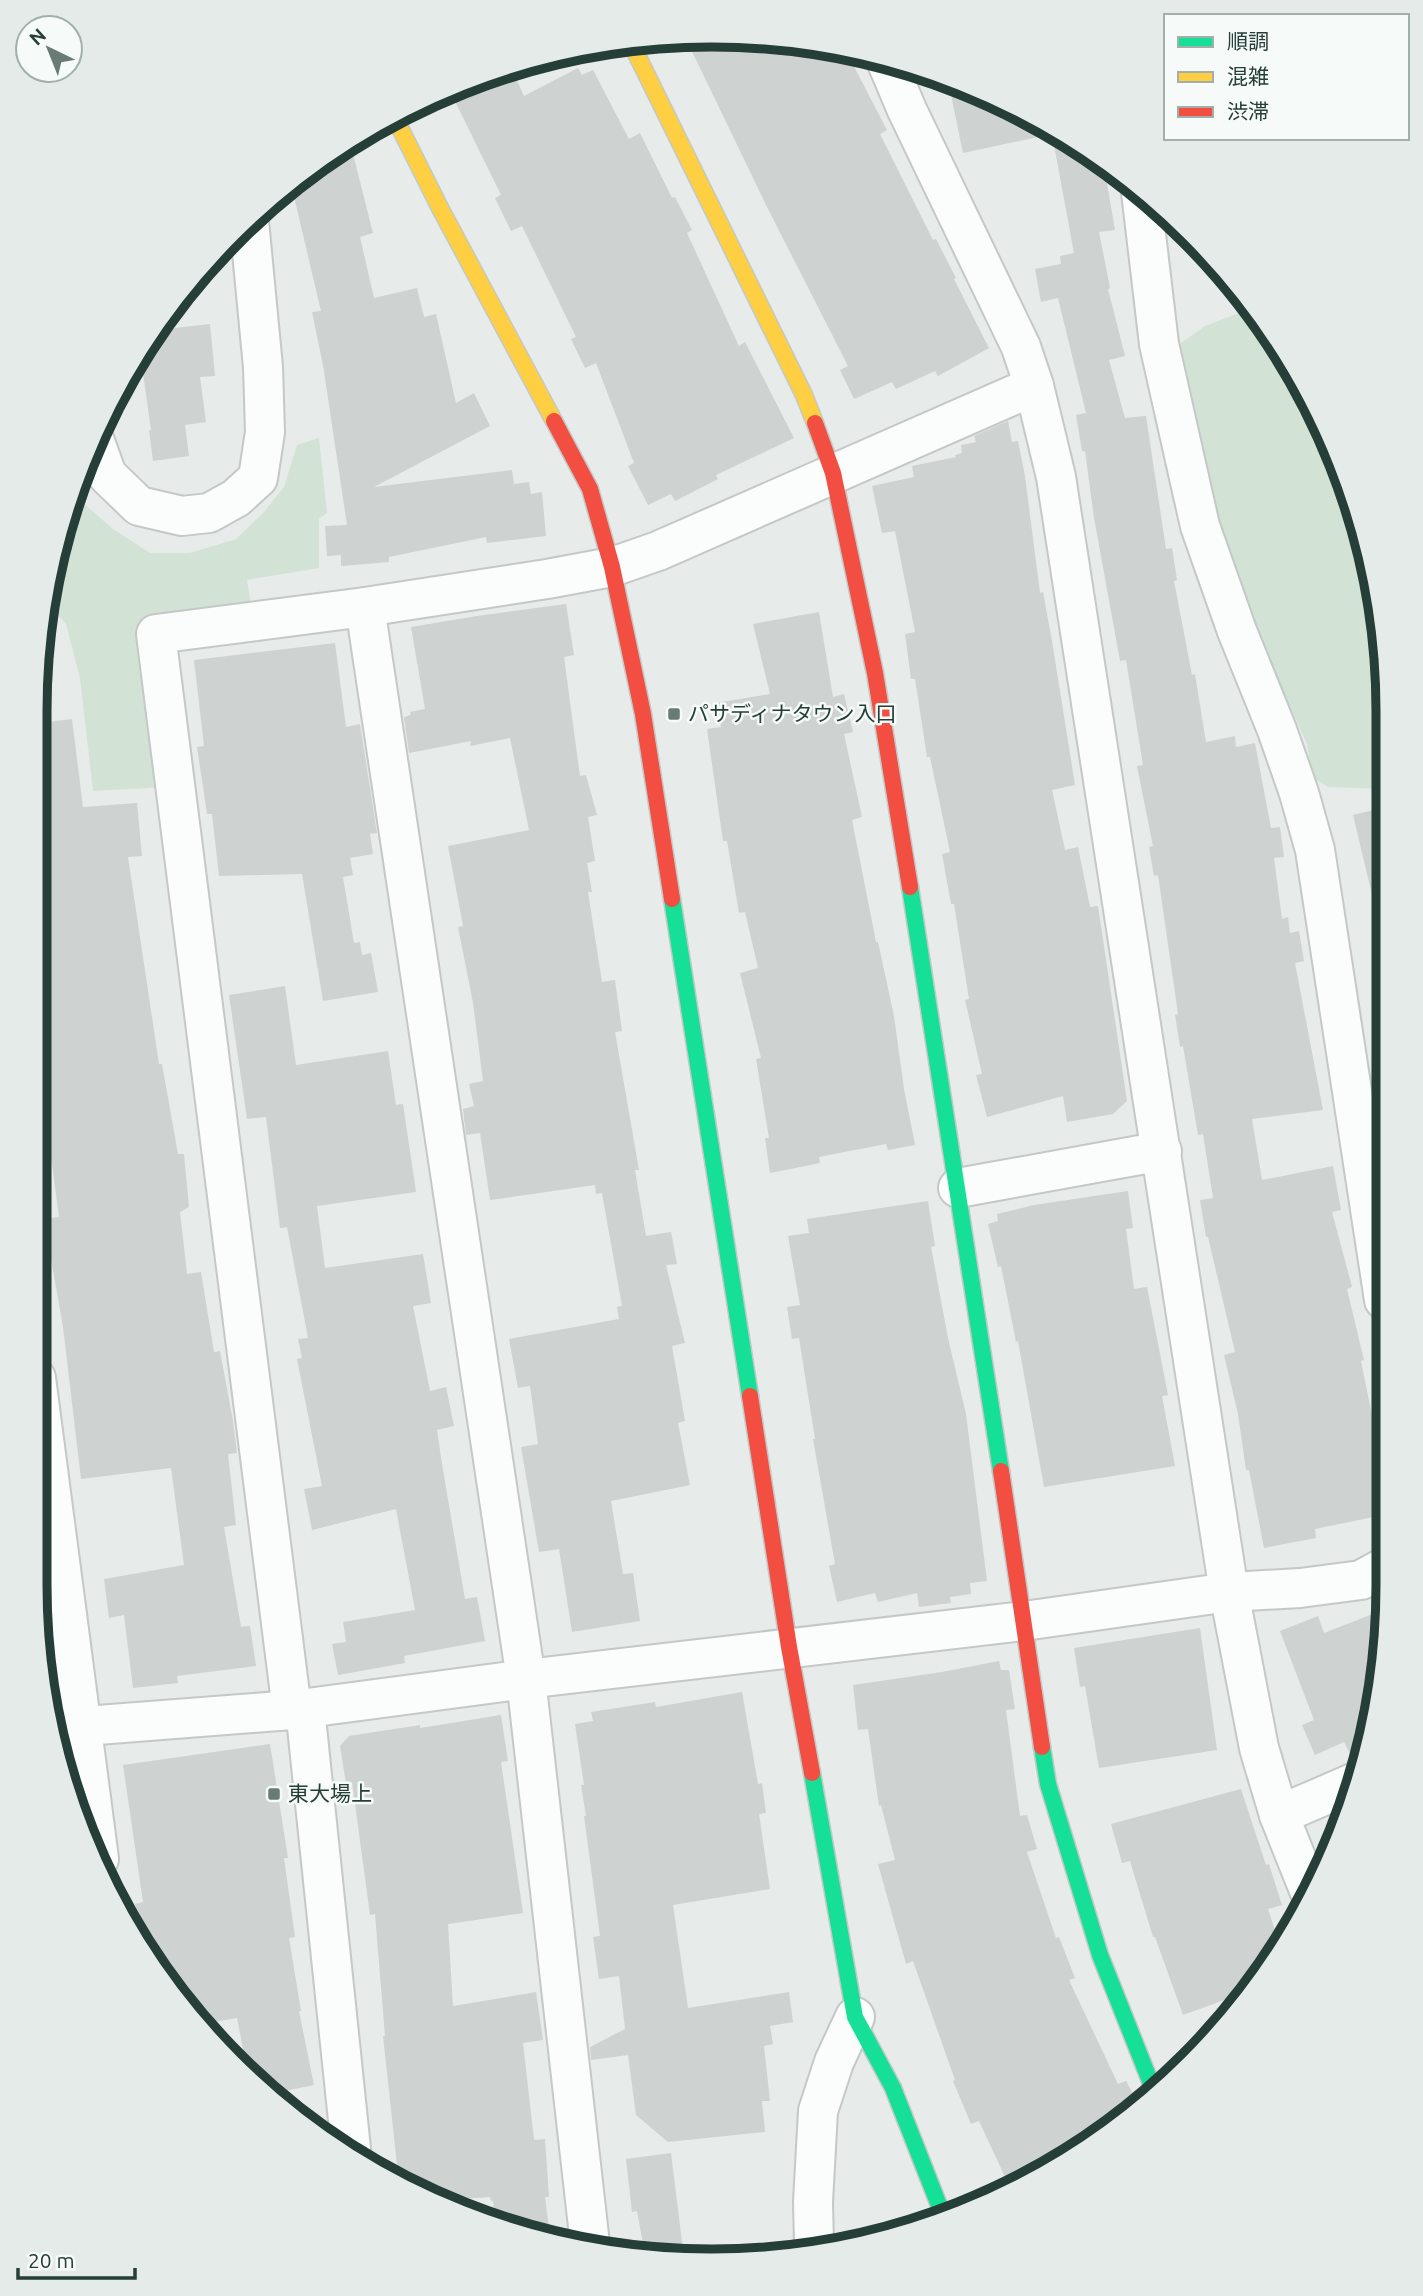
<svg xmlns="http://www.w3.org/2000/svg" width="1423" height="2296" font-family="Ubuntu,'Noto Sans JP',sans-serif">
<style>
.green{fill:#d2e3d6}
.building{fill:#ced3d1}
.lines{fill:none;stroke-linecap:round;stroke-linejoin:round}
.street-casing{stroke:#c4c8c6;stroke-width:42}
.fast-casing{stroke:#c3c9c6;stroke-width:19}
.slow-casing{stroke:#c3c9c6;stroke-width:19}
.jam-casing{stroke:#c3c9c6;stroke-width:19}
.street{stroke:#fbfcfc;stroke-width:38}
.fast{stroke:#16e098;stroke-width:16}
.slow{stroke:#ffcf43;stroke-width:16}
.jam{stroke:#f24e42;stroke-width:16}
.poi-dot{fill:#697b75;stroke:#f6faf8;stroke-width:2.5}
.labels{text-anchor:middle;stroke-width:5;stroke-linejoin:round;paint-order:stroke}
.poi-label{font-size:21px;fill:#253e37;stroke:#f6faf8;text-anchor:start}
.rim{fill:none;stroke:#253e37;stroke-width:9}
</style>
<rect width="100%" height="100%" fill="#e7ebe9"/>
<g class="green">
<path d="M1249 305 1298 374 1365 536 1387 667 1386 789 1328 787 1312 777 1307 744 1287 700 1248 627 1207 517 1180 374 1181 343 1205 326 1239 313Z"/>
<path d="M319 438 327 513 319 519V568L247 580 251 605 142 625 169 787 93 791 80 678 66 624 47 602 75 496 113 529 150 553H190L236 539 264 512 284 487 297 445Z"/>
</g>
<g class="building">
<path d="M756 36 846 51 887 130 880 134 933 240 936 239 956 278 954 279 989 348 938 376 935 371 896 389 892 382 854 399 840 370 848 366 767 207 686 39Z"/>
<path d="M511 67 524 96 578 68 582 75 593 70 629 139 640 133 672 198 675 197 692 230 687 233 739 346 745 342 794 438 716 475 718 479 675 501 671 494 648 505 628 466 634 463 596 363 585 368 571 339 576 337 522 226 511 231 495 198 501 195 450 91 494 71Z"/>
<path d="M972 90 1011 105 1100 161 1104 166 1115 230 1099 232 1110 288 1108 289 1125 356 1109 360 1125 418 1146 416 1166 549 1172 548 1177 580 1174 581 1192 675 1195 674 1206 742 1235 736 1236 747 1255 743 1271 828 1280 827 1284 857 1274 858 1282 919 1288 917 1290 933 1299 931 1304 961 1295 963 1323 1110 1252 1119 1262 1180 1333 1166 1341 1210 1332 1212 1352 1287 1347 1289 1364 1360 1361 1361 1376 1435H1374L1383 1483V1515L1315 1529 1316 1538 1264 1548 1249 1470H1246L1238 1414 1224 1355 1235 1352 1208 1237H1206L1200 1200 1213 1198 1203 1134 1198 1135 1183 1046 1180 1047 1175 1015 1178 1014 1158 875 1154 876 1149 847 1153 846 1137 766 1143 765 1126 660 1120 661 1094 518 1085 451H1082L1076 415 1086 413 1058 298 1041 302 1035 269 1061 264 1060 256 1074 253 1052 134 963 153 951 95Z"/>
<path d="M350 142 373 233 360 237 374 298 417 288 424 317 436 314 456 403 474 393 490 426 374 487 512 470 514 484 529 482 531 494 542 492 546 536 487 543 486 537 389 557V562L341 566V555L327 556 325 526 347 525 323 365 312 312 321 311 291 184Z"/>
<path d="M210 324 215 376 200 377 206 422 185 425 189 456 153 461 149 430H151L141 359 157 330Z"/>
<path d="M1008 421 1012 442 1018 441 1025 476 1040 593 1043 592 1052 641 1075 785 1052 790 1065 850 1078 847 1090 907 1098 906 1127 1101 1113 1114 1067 1122 1063 1096 987 1117 976 1075 982 1074 965 1000 969 999 954 904H951L942 854 950 852 930 757H927L915 679H911L905 634 915 632 895 531 882 533 872 486 914 477 912 466 956 457 955 455 962 453 961 445 976 442 974 436Z"/>
<path d="M566 604 574 655 564 657 580 776 586 775 597 815 588 817 595 861 587 863 592 892H588L602 982 615 980 622 1031 615 1032 639 1170H635L646 1236 671 1232 677 1264 666 1265 685 1343 672 1346 685 1421 678 1423 690 1485 611 1501 623 1574 633 1573 640 1621 572 1632 559 1549 539 1552 521 1447 538 1444 530 1386 518 1388 509 1339 619 1319 617 1307 622 1306 602 1193 596 1194 595 1185 490 1200 480 1133 466 1135 463 1109 474 1106 469 1084 483 1081 473 1003 458 927 463 926 448 846 529 830 510 738 470 746 471 741 409 753 404 717 411 715 410 712 425 709 411 627 477 616Z"/>
<path d="M819 612 833 697 844 694 853 732 844 734 862 817 852 820 876 942H878L894 1016 904 1089 915 1145 888 1150 886 1144 819 1157 820 1163 770 1173 765 1138H769L756 1059 761 1058 740 973 758 968 745 912 739 913 727 841H723L707 729 721 727 716 703 770 694 753 624Z"/>
<path d="M335 643 346 727 360 724 377 833 370 834 373 854 350 858 353 875 343 877 354 943 360 942 362 955 371 953 378 992 323 1001 302 874 219 876 212 814H207L197 747 204 746 194 660Z"/>
<path d="M72 719 83 807 137 803 142 856 128 857 159 1064H162L178 1154H184L189 1207 180 1212 187 1274 201 1272 214 1352 220 1351 233 1421 237 1453 228 1454 236 1525 224 1527 241 1627 250 1626 256 1666 177 1676 178 1683 133 1688 124 1615 109 1618 104 1579 184 1565 171 1468 81 1479 63 1327 44 1219 59 1217 49 1141 38 1142 39 894 45 893 39 855 40 723Z"/>
<path d="M1386 807V901L1374 903 1353 815Z"/>
<path d="M285 986 296 1065 388 1051 396 1105 403 1104 416 1192 317 1206 325 1268 423 1254 431 1303 413 1306 430 1391 446 1387 454 1426 437 1430 442 1464 465 1599 477 1597 485 1641 404 1656 405 1663 338 1675 332 1644 346 1642 343 1622 415 1610 396 1509 312 1530 304 1489 322 1486 297 1359 302 1358 298 1339 308 1338 287 1227 280 1228 266 1117 247 1119 229 995Z"/>
<path d="M1128 1191 1133 1228 1126 1229 1134 1289 1147 1287 1168 1395 1162 1396 1175 1466 1044 1487 1018 1341 1016 1342 1001 1266 998 1267 988 1224 998 1221 997 1214 1034 1205Z"/>
<path d="M928 1201 935 1246 931 1247 948 1338 966 1414 987 1581 970 1583 971 1594 950 1597 951 1603 919 1607 917 1593 878 1602 875 1593 837 1602 829 1566 835 1564 813 1439H815L799 1338 792 1339 787 1307 800 1305 788 1236 809 1233 807 1219Z"/>
<path d="M1383 1610 1382 1672 1358 1762 1354 1761 1344 1742 1315 1755 1302 1725 1314 1720 1280 1631 1318 1616 1324 1633Z"/>
<path d="M1200 1628 1217 1750 1099 1768 1085 1686 1080 1687 1074 1648Z"/>
<path d="M999 1661 1001 1670H1009L1015 1709 1006 1710 1020 1816 1027 1815 1037 1849 1027 1852 1056 1938 1059 1937 1075 1978 1069 1980 1118 2084 1126 2081 1137 2101 1104 2131 1006 2179 979 2121 971 2124 953 2081 955 2080 913 1961 906 1964 878 1864 895 1860 881 1805 879 1806 868 1729 858 1730 853 1685 942 1672Z"/>
<path d="M742 1692 758 1784 762 1783 766 1813 759 1814 770 1889 673 1905 688 2008 789 1992 793 2022 770 2026 773 2044 764 2046 770 2101H762L765 2132 668 2142 636 2115 628 2055 591 2060 590 2047 625 2029 619 1976 599 1979 593 1937 600 1936 584 1816H586L581 1785H584L575 1724 593 1721 591 1712 655 1702 656 1707Z"/>
<path d="M501 1715 508 1761 501 1762 523 1913 448 1924 453 2006 536 1992 543 2040 523 2043 534 2140 545 2139 549 2197H545L550 2236 496 2225 493 2201H491L490 2197 447 2200 398 2174 383 2036H385L375 1914 370 1915 352 1782 346 1783 340 1746 349 1736 420 1725V1728Z"/>
<path d="M270 1744 288 1858H284L295 1937 289 1938 301 2011H299L314 2085 274 2093 246 2064 237 2018 207 2023 149 1961 146 1954 135 1904 143 1902 123 1765Z"/>
<path d="M1241 1789 1266 1865 1269 1864 1282 1905 1268 1909 1279 1943 1252 1990 1183 2015 1155 1937H1153L1130 1861 1122 1863 1111 1824Z"/>
<path d="M671 2153 684 2258 668 2260 645 2255 637 2211 632 2212 626 2159Z"/>
</g>
<g class="lines">
<defs>
<g id="street">
<path d="M885 58 907 110 1021 347 1034 386 1056 477 1229 1592 1259 1748 1279 1815 1309 1890"/>
<path d="M1141 192 1159 344 1200 526 1237 631 1277 730 1299 793 1315 850 1384 1300"/>
<path d="M94 439 107 475 139 506 182 516 209 513 236 498 258 478 265 432 263 367 249 221"/>
<path d="M365 607 526 1679 590 2244"/>
<path d="M958 1188 1162 1151"/>
<path d="M36 1378 99 1859"/>
<path d="M305 1708 351 2149"/>
<path d="M292 1710 156 634 365 607 547 579 612 567 658 551 1034 386"/>
<path d="M59 1728 292 1710 526 1679 1024 1621 1229 1592 1300 1588 1361 1580 1383 1568"/>
<path d="M1279 1815 1353 1783"/>
<path d="M814 2245 813 2202 818 2111 834 2062 855 2017"/>
</g>
<g id="fast">
<path d="M910 887 1001 1471"/>
<path d="M672 899 750 1396"/>
<path d="M1042 1747 1048 1784 1100 1955 1152 2086"/>
<path d="M812 1773 855 2017 893 2088 942 2213"/>
</g>
<g id="slow">
<path d="M630 41 804 395 815 423"/>
<path d="M394 116 440 208 554 421"/>
</g>
<g id="jam">
<path d="M554 421 590 489 612 567 643 714 672 899"/>
<path d="M815 423 833 473 875 673 910 887"/>
<path d="M750 1396 789 1647 812 1773"/>
<path d="M1001 1471 1042 1747"/>
</g>
</defs>
<use href="#street" class="street-casing"/>
<use href="#fast" class="fast-casing"/>
<use href="#slow" class="slow-casing"/>
<use href="#jam" class="jam-casing"/>
<use href="#street" class="street"/>
<use href="#fast" class="fast"/>
<use href="#slow" class="slow"/>
<use href="#jam" class="jam"/>
</g>
<g class="poi-dot">
<rect x="667" y="707" width="14" height="14" rx="3.5"/>
<rect x="267" y="1787" width="14" height="14" rx="3.5"/>
</g>
<g class="labels">
<g class="poi-label">
<text x="688" y="721">パサディナタウン入口</text>
<text x="288" y="1801">東大場上</text>
</g>
</g>
<path d="M0 0H1423V2296H0ZM711 47H712A664 664 0 0 1 1376 711V1585A664 664 0 0 1 712 2249H711A664 664 0 0 1 47 1585V711A664 664 0 0 1 711 47Z" fill="#e5ebe9" fill-rule="evenodd"/>
<path class="rim" d="M711 47H712A664 664 0 0 1 1376 711V1585A664 664 0 0 1 712 2249H711A664 664 0 0 1 47 1585V711A664 664 0 0 1 711 47Z"/>
<rect x="1164" y="14" width="245" height="126" fill="#f6faf8" stroke="#a2afab" stroke-width="2"/>
<rect x="1178" y="37" width="35" height="10" fill="#16e098" stroke="#a2afab" stroke-width="2"/>
<text x="1227" y="49" font-size="21" fill="#253e37">順調</text>
<rect x="1178" y="72" width="35" height="10" fill="#ffcf43" stroke="#a2afab" stroke-width="2"/>
<text x="1227" y="84" font-size="21" fill="#253e37">混雑</text>
<rect x="1178" y="107" width="35" height="10" fill="#f24e42" stroke="#a2afab" stroke-width="2"/>
<text x="1227" y="119" font-size="21" fill="#253e37">渋滞</text>
<g transform="translate(49 49) rotate(317)"><circle r="33" fill="#f6faf8" stroke="#a2afab" stroke-width="2"/>
<path d="M0-5L12 26L0 18L-12 26Z" fill="#697b75"/>
<text y="-10" font-size="19" font-weight="bold" text-anchor="middle" fill="#253e37">N</text>
</g>
<path d="M18 2268v10h117v-10" fill="none" stroke="#253e37" stroke-width="3.5"/>
<text x="28" y="2268" font-size="21" fill="#253e37" stroke="#f6faf8" stroke-width="5" paint-order="stroke">20 m</text>
</svg>
